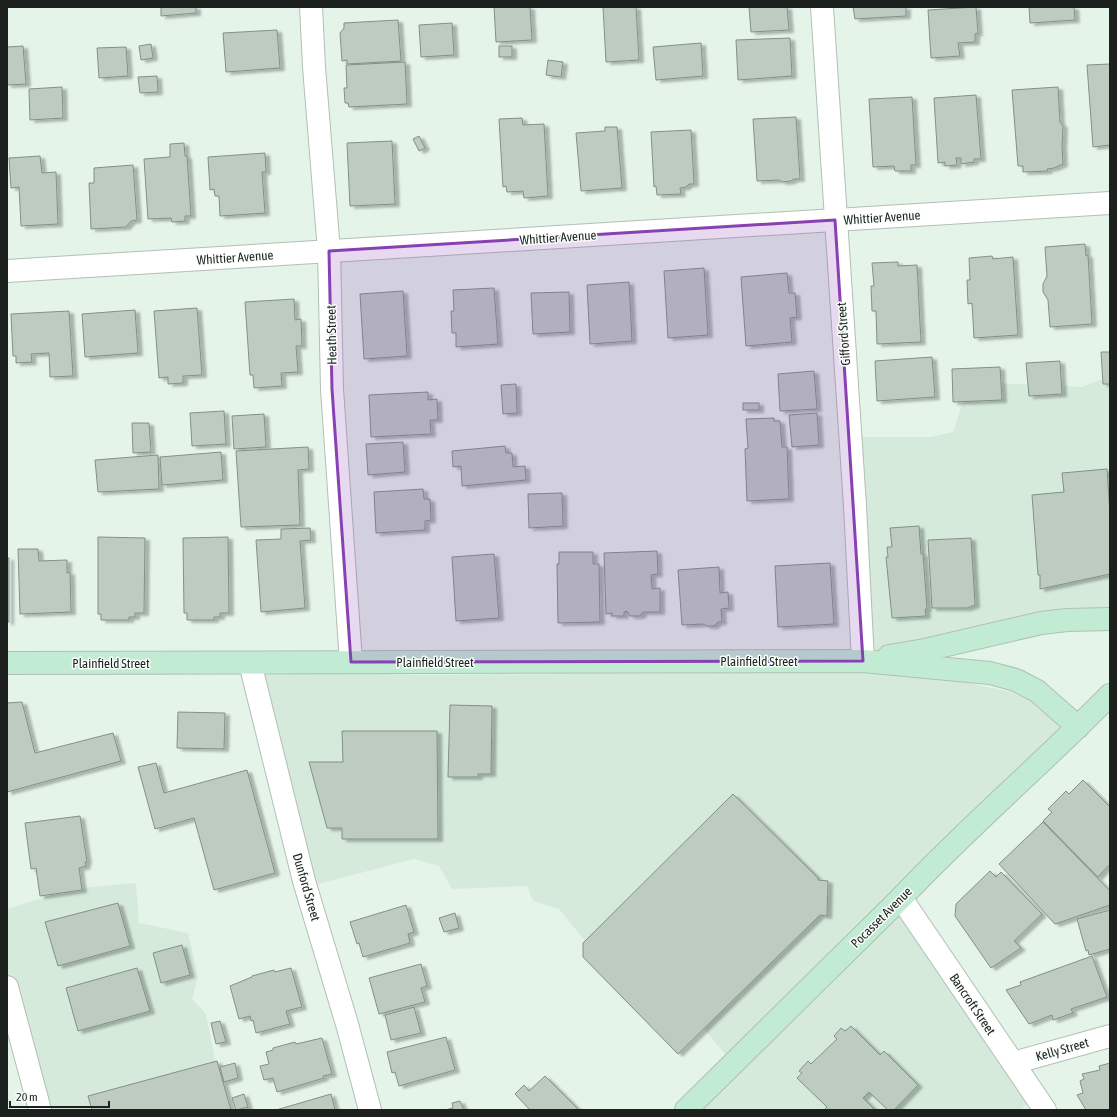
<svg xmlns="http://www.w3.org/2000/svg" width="1117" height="1117" font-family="'Asap Condensed',sans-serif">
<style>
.built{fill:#d5eada}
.building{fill:#bdcbc1;stroke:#839086;filter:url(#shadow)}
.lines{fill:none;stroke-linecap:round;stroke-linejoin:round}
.minor-casing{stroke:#b2bfb5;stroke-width:24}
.tertiary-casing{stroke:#b2bfb5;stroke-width:24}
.secondary-casing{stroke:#b2bfb5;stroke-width:24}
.minor{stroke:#fff;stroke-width:22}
.tertiary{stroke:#fff;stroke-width:22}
.secondary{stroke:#c2ebd4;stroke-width:22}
.marked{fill:#8841b3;fill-opacity:0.2;stroke:#8841b3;stroke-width:3;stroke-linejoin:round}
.labels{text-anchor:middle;stroke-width:3;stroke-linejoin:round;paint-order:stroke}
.street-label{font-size:13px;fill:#1c211e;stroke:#f9fefa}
</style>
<defs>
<filter id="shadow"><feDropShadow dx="4.5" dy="2.5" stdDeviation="1" flood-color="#0004"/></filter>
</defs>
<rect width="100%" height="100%" fill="#e5f4e9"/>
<g class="built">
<path d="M1100 380H1110V619L923 658 912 672 1023 694 1077 729 1081 740 905 908 900 917 1028 1104 1019 1110H706L703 1106 738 1070 684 1005 585 941 559 909 533 901 527 886 452 889 439 866 414 859 314 885 262 675 348 673 419 675 853 672 849 437H931L953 432 969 382 1082 387Z"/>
<path d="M136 883 139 923 188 933 198 976 192 999 206 1014 225 1110H44L7 980V909L71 889Z"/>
</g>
<g class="building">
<path d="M161 7H196V13L161 16Z"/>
<path d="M494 7H530L532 40 496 42Z"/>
<path d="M603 7H636L639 60 606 62Z"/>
<path d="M749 7H787L789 30 751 32Z"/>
<path d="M853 7H906V16L855 19Z"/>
<path d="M976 7 978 33 975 34V42L958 43 960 56 931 58 928 10Z"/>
<path d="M1029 7H1074L1075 20 1030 23Z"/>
<path d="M398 20 401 61 347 64V60L342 61 340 33 344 28V23Z"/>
<path d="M452 23 454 55 421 57 419 25Z"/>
<path d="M277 30 280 68 226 72 223 33Z"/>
<path d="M790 38 792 76 738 80 736 40Z"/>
<path d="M701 43 703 76 656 80 653 47Z"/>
<path d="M151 44 153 58 141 60 139 46Z"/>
<path d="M23 46 26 84 7 85V47Z"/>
<rect x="499" y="46" width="13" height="11"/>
<path d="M126 47 128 76 99 78 97 48Z"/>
<path d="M548 60 563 62 561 77 546 75Z"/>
<path d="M405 62 407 104 349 107 348 103H345L344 88H347L346 65Z"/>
<path d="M1110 64V145L1093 147 1087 65Z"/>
<path d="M157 76 158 92 140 93 138 77Z"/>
<path d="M62 87 63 118 30 120 29 89Z"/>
<path d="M1058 87 1060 122 1063 126 1062 146 1063 164 1054 168 1047 169 1048 171 1023 172V166H1018L1012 90Z"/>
<path d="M976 95 981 159H974V162L961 164V158H956L957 165 945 166V162L938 163 934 98Z"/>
<path d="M912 97 916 165H911V171H895L894 166 873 167 869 99Z"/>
<path d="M796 117 800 179H794L791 181 782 182 779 180 757 181 753 119Z"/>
<path d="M522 118 523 125 544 124 548 196 524 198 523 191 507 192 506 186 503 187 499 119Z"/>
<path d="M605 127H617L622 188 581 191 576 133 605 131Z"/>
<path d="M691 130 694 184H689L686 187 680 188 681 194 657 195 656 186 654 187 651 132Z"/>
<path d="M419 136 425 148 419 151 413 139Z"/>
<path d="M392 141 395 204 350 206 347 143Z"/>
<path d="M184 143 185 156H187L191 216H185V221L172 222 171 218 148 219 144 159 170 157V144Z"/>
<path d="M265 153 266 172H262L265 213 220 216 219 196H215L214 189 210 190 208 157Z"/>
<path d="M40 156 42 173 56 172 58 224 21 226 19 187 11 188 9 158Z"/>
<path d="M133 165 137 220 131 221 126 227 91 229 89 183H94V168Z"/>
<path d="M1085 244 1086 256 1088 255 1092 324 1050 327 1048 300 1043 292V284L1047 276 1045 247Z"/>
<path d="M992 256 993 259 1013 257 1018 335 974 338 972 303 968 304 967 280H970L969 258Z"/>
<path d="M898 262V266L917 265 921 342 877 344 876 311H872L871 286H874L872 263Z"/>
<path d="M704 268 708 335 668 338 664 271Z"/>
<path d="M787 273 789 293H795L797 317 790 318 792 342 746 346 741 277Z"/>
<path d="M629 282 632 341 590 344 587 285Z"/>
<path d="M494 288 498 344 456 347V333H452L451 311H454L453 290Z"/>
<path d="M403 291 407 356 364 359 360 294Z"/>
<path d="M569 292 570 332 533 334 531 293Z"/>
<path d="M294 299 295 320 301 319 302 346H296L298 372 281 373 282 386 254 388 253 375H250L245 302Z"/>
<path d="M197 308 202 375 183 376V383L168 384V377L159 378 154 311Z"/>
<path d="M135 310 138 353 85 357 82 314Z"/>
<path d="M69 311 73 376 50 377 49 353 31 354 32 362 16 363V356H13L11 314Z"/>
<path d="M1101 352H1110V384H1103Z"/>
<path d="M932 357 935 397 877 401 875 361Z"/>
<path d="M1060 361 1062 394 1029 396 1026 363Z"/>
<path d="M1000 367 1002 400 953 402 952 369Z"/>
<path d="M814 371 817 409 780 411 778 374Z"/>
<path d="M516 384 517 413 503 414 501 385Z"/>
<path d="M428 392V400L437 399 438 420H430L431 434 371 437 369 395Z"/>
<rect x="743" y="403" width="16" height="7"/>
<path d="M224 411 226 444 192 446 190 413Z"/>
<path d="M817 413 819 445 792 447 789 415Z"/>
<path d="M264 414 266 447 234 449 232 416Z"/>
<path d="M774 418V421H780L782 447H787L789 499 747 501 745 449 748 448 746 419Z"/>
<path d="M132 423H149L151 452 133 453Z"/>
<path d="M403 442 405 472 368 475 366 444Z"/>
<path d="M505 446 506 453H512L513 467 525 466 526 480 462 486 461 466 453 467 452 451Z"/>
<path d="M308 447 309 469 298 470 300 525 241 527 236 451Z"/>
<path d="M221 452 223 480 162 485 160 457Z"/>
<path d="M158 455 159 489 98 492 95 460Z"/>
<path d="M1107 469 1110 514V574L1040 589V575H1038L1032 495 1064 492 1062 473Z"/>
<path d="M423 489 424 499H430L431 520 425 521V530L376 533 374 492Z"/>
<path d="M562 493 563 526 529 528 528 494Z"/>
<path d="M919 526 921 554H923L927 609H925L926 616 892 618 886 557H888L887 547H892L890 528Z"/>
<path d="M310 528 311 540 300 541 305 608 261 612 256 540 281 539V529Z"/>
<path d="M98 537 145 538 144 613H135V617H129V620H101V614H98Z"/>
<path d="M228 537 229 613H220V617H214V620H187V613H184L183 538Z"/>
<path d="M971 538 975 605 967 608H932L928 540Z"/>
<path d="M18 549H38L39 561 67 560V573L70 572 71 612 20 614Z"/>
<path d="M657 551 658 574 651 575 652 589 660 588V612H643L640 616H630L627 611 624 612V616H612V613L606 614 604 553Z"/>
<path d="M559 552H593V564H599L600 622 558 623 557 564H559Z"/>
<path d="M494 554 499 618 456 621 452 557Z"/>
<rect x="7" y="558" width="2" height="64"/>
<path d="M830 563 834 624 778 627 775 566Z"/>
<path d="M719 567 720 593 728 592 729 608 721 609 722 622H718L714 626H707L703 624 682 625 678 570Z"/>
<path d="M22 702 35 753 113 733 121 761 7 792V703Z"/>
<path d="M450 705 492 706 491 774H478V777H448Z"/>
<path d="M178 712 225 713 224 749 177 748Z"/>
<path d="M342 731H437L438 839H342V828H327L309 762H343Z"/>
<path d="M156 763 164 793 247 770 275 873 214 890 194 818 155 829 138 767Z"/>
<path d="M1083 780 1110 807V864L1098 877 1043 821 1052 812 1048 809 1066 791 1069 794Z"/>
<path d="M733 794 818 878V880L828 881 827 916 820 915 678 1054 583 957V943Z"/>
<path d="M80 816 87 862H85L86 866 79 868 82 890 40 896 36 868 31 869 25 823Z"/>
<path d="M1043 822 1110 891V905L1055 924 999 864Z"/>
<path d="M990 871 996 877 1001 872 1042 914 1014 941 1021 948 991 968 955 916 956 904Z"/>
<path d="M118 903 130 946 58 966 45 922Z"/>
<path d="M406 905 414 932 408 934 410 943 363 957 359 943 357 944 350 922Z"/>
<path d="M1110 910V949L1089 955 1088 950 1086 951 1077 919Z"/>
<path d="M455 913 459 928 444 932 439 918Z"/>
<path d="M182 945 190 975 161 983 153 953Z"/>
<path d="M1092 956 1107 997 1071 1009 1073 1013 1053 1020 1052 1015 1029 1024 1006 990 1021 985 1020 982Z"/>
<path d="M421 964 427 986 421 988 425 1002 379 1014 369 978Z"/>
<path d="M137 968 150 1011 78 1031 66 988Z"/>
<path d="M291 968 302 1007 286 1011 290 1024 256 1033 253 1020 251 1021 250 1016 239 1019 230 986 252 977V976L274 970 275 972Z"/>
<path d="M414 1007 421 1033 391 1040 385 1015Z"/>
<path d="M220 1021 226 1042 216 1044 211 1023Z"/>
<path d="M851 1026 880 1055 884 1051 918 1085 894 1110H888L869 1092 863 1098 875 1110H824L827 1107 797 1078 802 1073 799 1071 808 1061 811 1064 837 1039 834 1036 841 1028 845 1031Z"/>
<path d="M446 1037 455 1070 399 1086 395 1072 392 1073 387 1052Z"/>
<path d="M322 1038 332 1074 323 1076 324 1078 277 1092 273 1078 264 1080 260 1066 269 1064 266 1052 273 1050V1048L295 1042 296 1044Z"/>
<path d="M217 1061 231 1110H92L88 1096Z"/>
<path d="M235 1063 238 1078 224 1082 220 1067Z"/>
<path d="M1110 1063V1110H1086L1077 1095 1083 1093 1080 1081 1084 1079 1082 1074 1100 1070 1099 1066Z"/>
<path d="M545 1076 579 1110H530L515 1094 524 1085 529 1091Z"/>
<path d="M244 1094 248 1107 236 1110 232 1098Z"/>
<path d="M331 1094 335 1110H276Z"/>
<path d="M460 1101 464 1110H445L453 1108 452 1103Z"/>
</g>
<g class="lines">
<defs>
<g id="minor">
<path d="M311 7 314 67 329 251 332 389 351 662"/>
<path d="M822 7 855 506 863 661"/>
<path d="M7 271 1110 203"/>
<path d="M250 663 304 881 347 1024 370 1110"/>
<path d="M901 898 1045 1110"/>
<path d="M1013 1063 1110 1036"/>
</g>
<path id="tertiary" d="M7 987 40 1110"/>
<g id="secondary">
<path d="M889 656 925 650 1041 623 1067 620 1110 619"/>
<path d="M7 663 863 661 990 673 1016 680 1037 691 1078 727"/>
<path d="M686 1110 901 898C968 827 1042 764 1110 695"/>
</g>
</defs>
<use href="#minor" class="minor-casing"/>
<use href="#tertiary" class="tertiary-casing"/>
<use href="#secondary" class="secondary-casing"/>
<use href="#minor" class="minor"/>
<use href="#tertiary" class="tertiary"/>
<use href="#secondary" class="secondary"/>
</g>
<path class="marked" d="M835 220 863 661 351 662 332 389 329 251Z"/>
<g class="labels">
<g class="street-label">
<text transform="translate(882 217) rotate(-4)" y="5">Whittier Avenue</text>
<text transform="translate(558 237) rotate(-4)" y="5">Whittier Avenue</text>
<text transform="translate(235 257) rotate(-4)" y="5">Whittier Avenue</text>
<text transform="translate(843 334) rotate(-94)" y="5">Gifford Street</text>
<text transform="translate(331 335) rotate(-91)" y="5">Heath Street</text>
<text x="759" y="666">Plainfield Street</text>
<text x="435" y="667">Plainfield Street</text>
<text x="111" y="668">Plainfield Street</text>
<text transform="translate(307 887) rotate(74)" y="5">Dunford Street</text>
<text transform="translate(881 917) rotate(-45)" y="5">Pocasset Avenue</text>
<text transform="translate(973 1004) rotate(56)" y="5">Bancroft Street</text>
<text transform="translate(1062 1049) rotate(-16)" y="5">Kelly Street</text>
</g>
</g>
<rect width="1117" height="1117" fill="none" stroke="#1c211e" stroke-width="16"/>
<path d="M10 1101v6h99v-6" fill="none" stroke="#1c211e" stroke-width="2"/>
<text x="16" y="1101" font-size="12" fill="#1c211e" stroke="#f9fefa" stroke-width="3" paint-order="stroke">20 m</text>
</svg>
